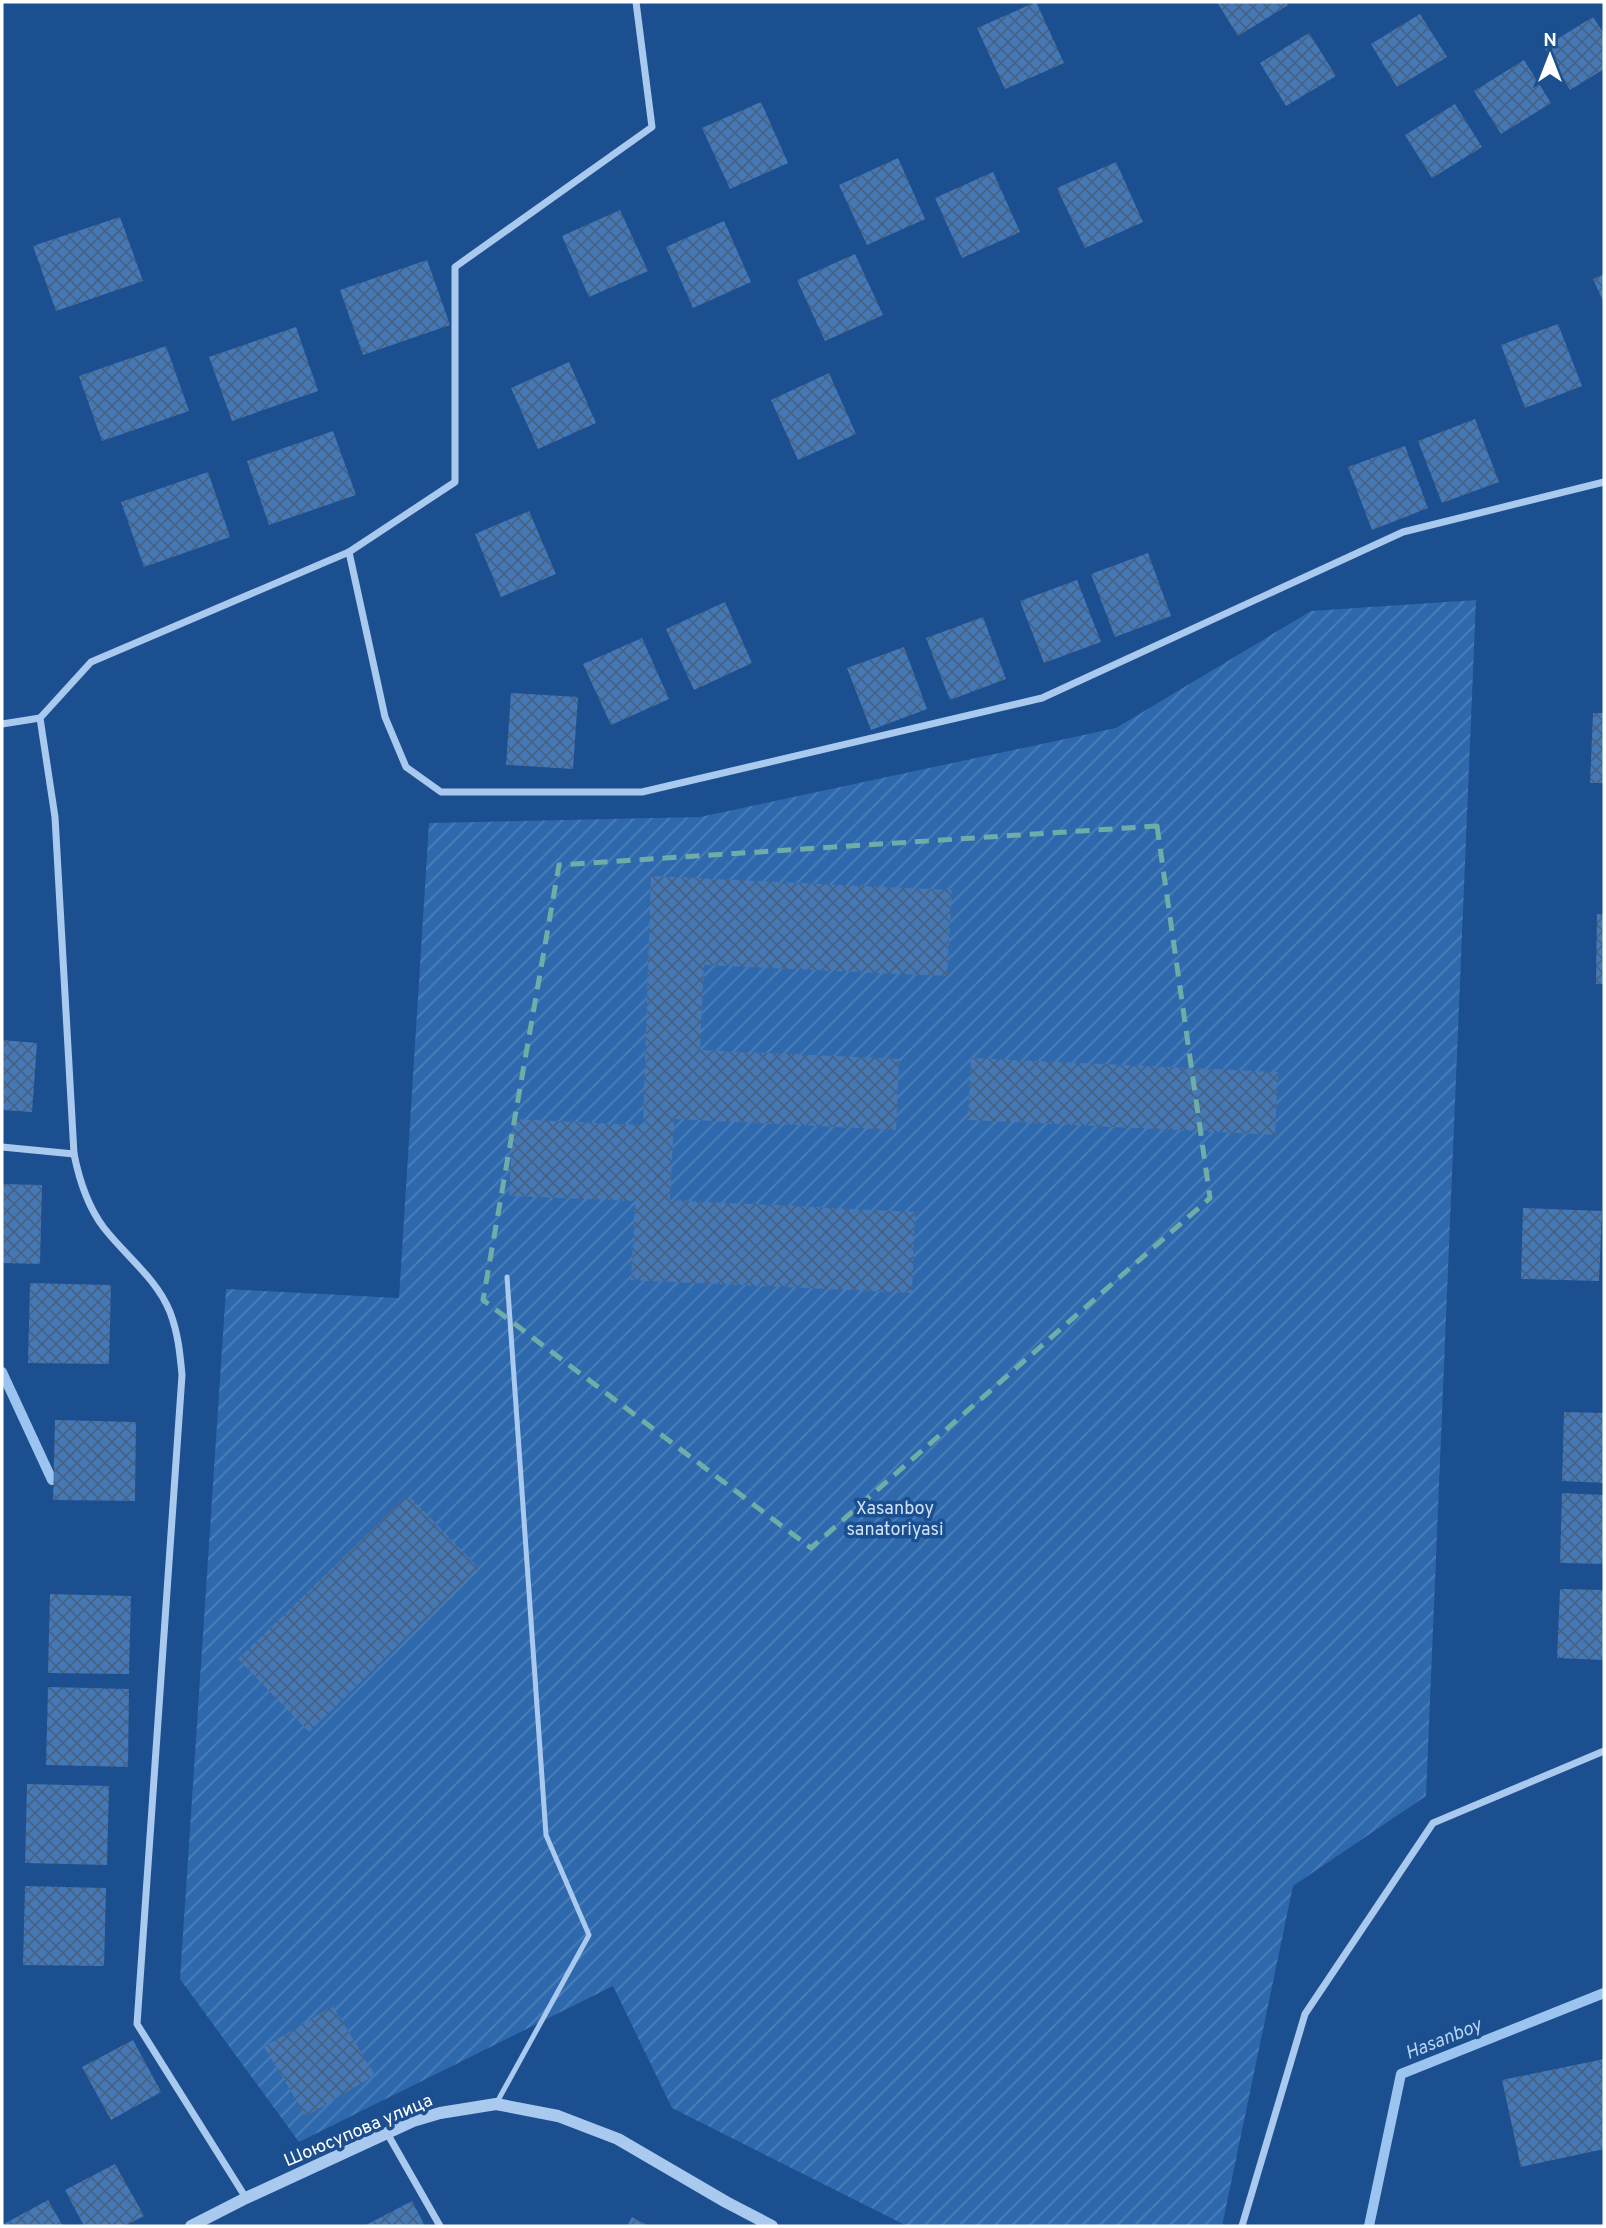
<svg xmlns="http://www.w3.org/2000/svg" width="1606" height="2228" font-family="Overpass,sans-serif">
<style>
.garden{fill:url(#garden-furrows)}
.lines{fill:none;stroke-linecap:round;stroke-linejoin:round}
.stream{stroke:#9cc4f0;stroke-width:10}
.building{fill:url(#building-cross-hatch)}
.service{stroke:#a9c9ee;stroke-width:5}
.minor{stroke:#a9c9ee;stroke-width:7}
.tertiary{stroke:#a9c9ee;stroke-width:12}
.marked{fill:none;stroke:#6fada8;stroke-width:5;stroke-dasharray:14 9;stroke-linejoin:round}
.labels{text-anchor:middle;stroke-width:7;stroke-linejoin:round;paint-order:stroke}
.park-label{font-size:18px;fill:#cfe3fa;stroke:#1b4f8f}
.street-label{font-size:18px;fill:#fff;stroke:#1b4f8f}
.water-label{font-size:19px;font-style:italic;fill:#b5d3f5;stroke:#1b4f8f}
</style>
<defs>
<pattern id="garden-furrows" width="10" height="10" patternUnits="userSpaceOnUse" patternTransform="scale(1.75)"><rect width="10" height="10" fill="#2e69ad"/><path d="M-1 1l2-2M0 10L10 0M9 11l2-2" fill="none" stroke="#4d80b9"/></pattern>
<pattern id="building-cross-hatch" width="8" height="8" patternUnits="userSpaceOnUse" patternTransform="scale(1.75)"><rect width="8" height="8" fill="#4478b7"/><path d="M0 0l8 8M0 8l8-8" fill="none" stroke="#486282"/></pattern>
</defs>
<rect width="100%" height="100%" fill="#1b4f8f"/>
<path class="garden" d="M1476 600 1426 1796 1293 1886 1222 2226H907L672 2108 613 1986 299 2142 180 1979 226 1289 399 1298 429 823 700 817 1116 728 1311 611Z"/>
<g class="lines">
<g class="stream">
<path d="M2 1372 52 1480"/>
<path d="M1369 2226 1401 2074 1604 1993"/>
</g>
</g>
<g class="building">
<path d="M1036 2 1064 63 1005 89 977 28Z"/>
<path d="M1217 2H1286L1288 5 1238 36Z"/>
<path d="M1420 14 1447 57 1397 87 1371 44Z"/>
<path d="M1593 17 1604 34V69L1570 90 1544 47Z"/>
<path d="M1309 33 1336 76 1286 106 1260 63Z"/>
<path d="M1524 60 1551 103 1501 134 1474 91Z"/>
<path d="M761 102 788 163 730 189 702 128Z"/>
<path d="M1455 104 1482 147 1432 178 1405 135Z"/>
<path d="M898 158 925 219 867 245 839 185Z"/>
<path d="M1116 162 1143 222 1085 248 1057 188Z"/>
<path d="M993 172 1020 232 962 258 935 198Z"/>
<path d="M620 210 648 271 589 297 562 236Z"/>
<path d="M120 217 143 281 56 311 33 246Z"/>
<path d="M724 221 751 282 693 308 666 247Z"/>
<path d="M855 254 883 315 825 341 797 280Z"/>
<path d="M427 260 450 325 363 355 340 290Z"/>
<path d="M1604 274V303L1593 279Z"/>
<path d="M1558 324 1582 386 1525 408 1501 345Z"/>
<path d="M296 327 318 391 232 421 209 357Z"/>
<path d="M166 346 189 411 102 441 79 376Z"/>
<path d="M569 362 596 423 538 449 511 388Z"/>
<path d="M829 373 856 434 798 460 771 400Z"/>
<path d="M1475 419 1499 482 1442 503 1418 441Z"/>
<path d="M333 431 356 495 269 525 247 461Z"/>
<path d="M1405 446 1428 508 1372 530 1348 467Z"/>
<path d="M208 472 230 537 144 567 121 502Z"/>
<path d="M529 511 556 574 501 597 475 534Z"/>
<path d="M1148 553 1171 616 1115 637 1091 574Z"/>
<path d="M1077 580 1101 642 1044 663 1020 601Z"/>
<path d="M725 602 752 663 694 690 666 629Z"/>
<path d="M983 617 1006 679 950 700 926 638Z"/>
<path d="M642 638 669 699 611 725 583 664Z"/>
<path d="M904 647 927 709 871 730 847 668Z"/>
<path d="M511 693 578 697 573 769 506 765Z"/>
<path d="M1593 713H1604V783H1590Z"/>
<path d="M651 876 952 890 947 976 704 965 700 1050 899 1059 896 1130 674 1119 670 1200 915 1212 912 1293 631 1280 635 1201 509 1196 513 1119 643 1125Z"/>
<path d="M1597 914H1604V984H1596Z"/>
<path d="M2 1040 37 1043 32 1112 2 1110Z"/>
<path d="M971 1058 1278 1072 1275 1135 968 1120Z"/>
<path d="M2 1184 42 1185 40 1264 2 1263Z"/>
<path d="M1523 1208 1602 1211 1599 1281 1521 1279Z"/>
<path d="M30 1283 111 1285 109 1364 28 1363Z"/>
<path d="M1564 1412 1604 1413V1483L1562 1481Z"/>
<path d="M55 1420 136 1422 135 1501 53 1500Z"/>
<path d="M1562 1493 1604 1495V1564L1560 1563Z"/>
<path d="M408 1495 479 1568 309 1732 238 1659Z"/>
<path d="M1560 1589 1604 1590V1660L1557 1658Z"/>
<path d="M50 1594 131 1596 129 1674 48 1673Z"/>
<path d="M48 1687 129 1689 128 1767 46 1765Z"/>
<path d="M27 1784 109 1786 107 1865 25 1863Z"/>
<path d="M25 1886 106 1888 104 1966 23 1965Z"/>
<path d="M333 2006 375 2075 306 2116 264 2047Z"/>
<path d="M133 2040 161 2092 111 2120 82 2067Z"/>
<path d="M1604 2059V2149L1521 2167 1502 2080Z"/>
<path d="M115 2164 144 2216 124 2226H84L65 2190Z"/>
<path d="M48 2200 63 2226H2V2225Z"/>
<path d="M412 2201 425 2226H364Z"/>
<path d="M632 2217 649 2226H627Z"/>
</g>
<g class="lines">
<path class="service" d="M496 2104 589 1935 546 1835 507 1277"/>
<g class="minor">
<path d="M349 552 385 717 406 767 441 792H642L1042 698 1403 532 1604 482"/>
<path d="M40 718 55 817 74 1154C79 1179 88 1207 104 1228 125 1255 157 1279 170 1312 178 1333 180 1353 182 1375L137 2024 246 2198"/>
<path d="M2 724 40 718 91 662 349 552 455 482V267L652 127 636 2"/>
<path d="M2 1147 74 1154"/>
<path d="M387 2133 440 2226"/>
<path d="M1242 2226 1305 2014 1433 1823 1604 1751"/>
</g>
<path class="tertiary" d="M191 2226 246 2198 413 2121 440 2113 496 2104 558 2116 618 2139 726 2202 772 2226"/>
</g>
<path class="marked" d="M1157 826 1210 1198 811 1548 483 1300 559 865Z"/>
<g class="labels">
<g class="park-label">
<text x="895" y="1514">Xasanboy<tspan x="895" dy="21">sanatoriyasi</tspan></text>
</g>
<g class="street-label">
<text transform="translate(358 2130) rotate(-23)" y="6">Шоюсупова улица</text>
</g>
<g class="water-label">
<text transform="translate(1443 2038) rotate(-22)" y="7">Hasanboy</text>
</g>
</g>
<rect width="1606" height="2228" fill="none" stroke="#ffffff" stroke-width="7"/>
<g transform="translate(1550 56)" stroke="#1b4f8f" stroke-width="5" paint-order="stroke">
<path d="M0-5L12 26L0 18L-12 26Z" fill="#ffffff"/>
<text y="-10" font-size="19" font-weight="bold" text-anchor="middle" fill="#ffffff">N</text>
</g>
</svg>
